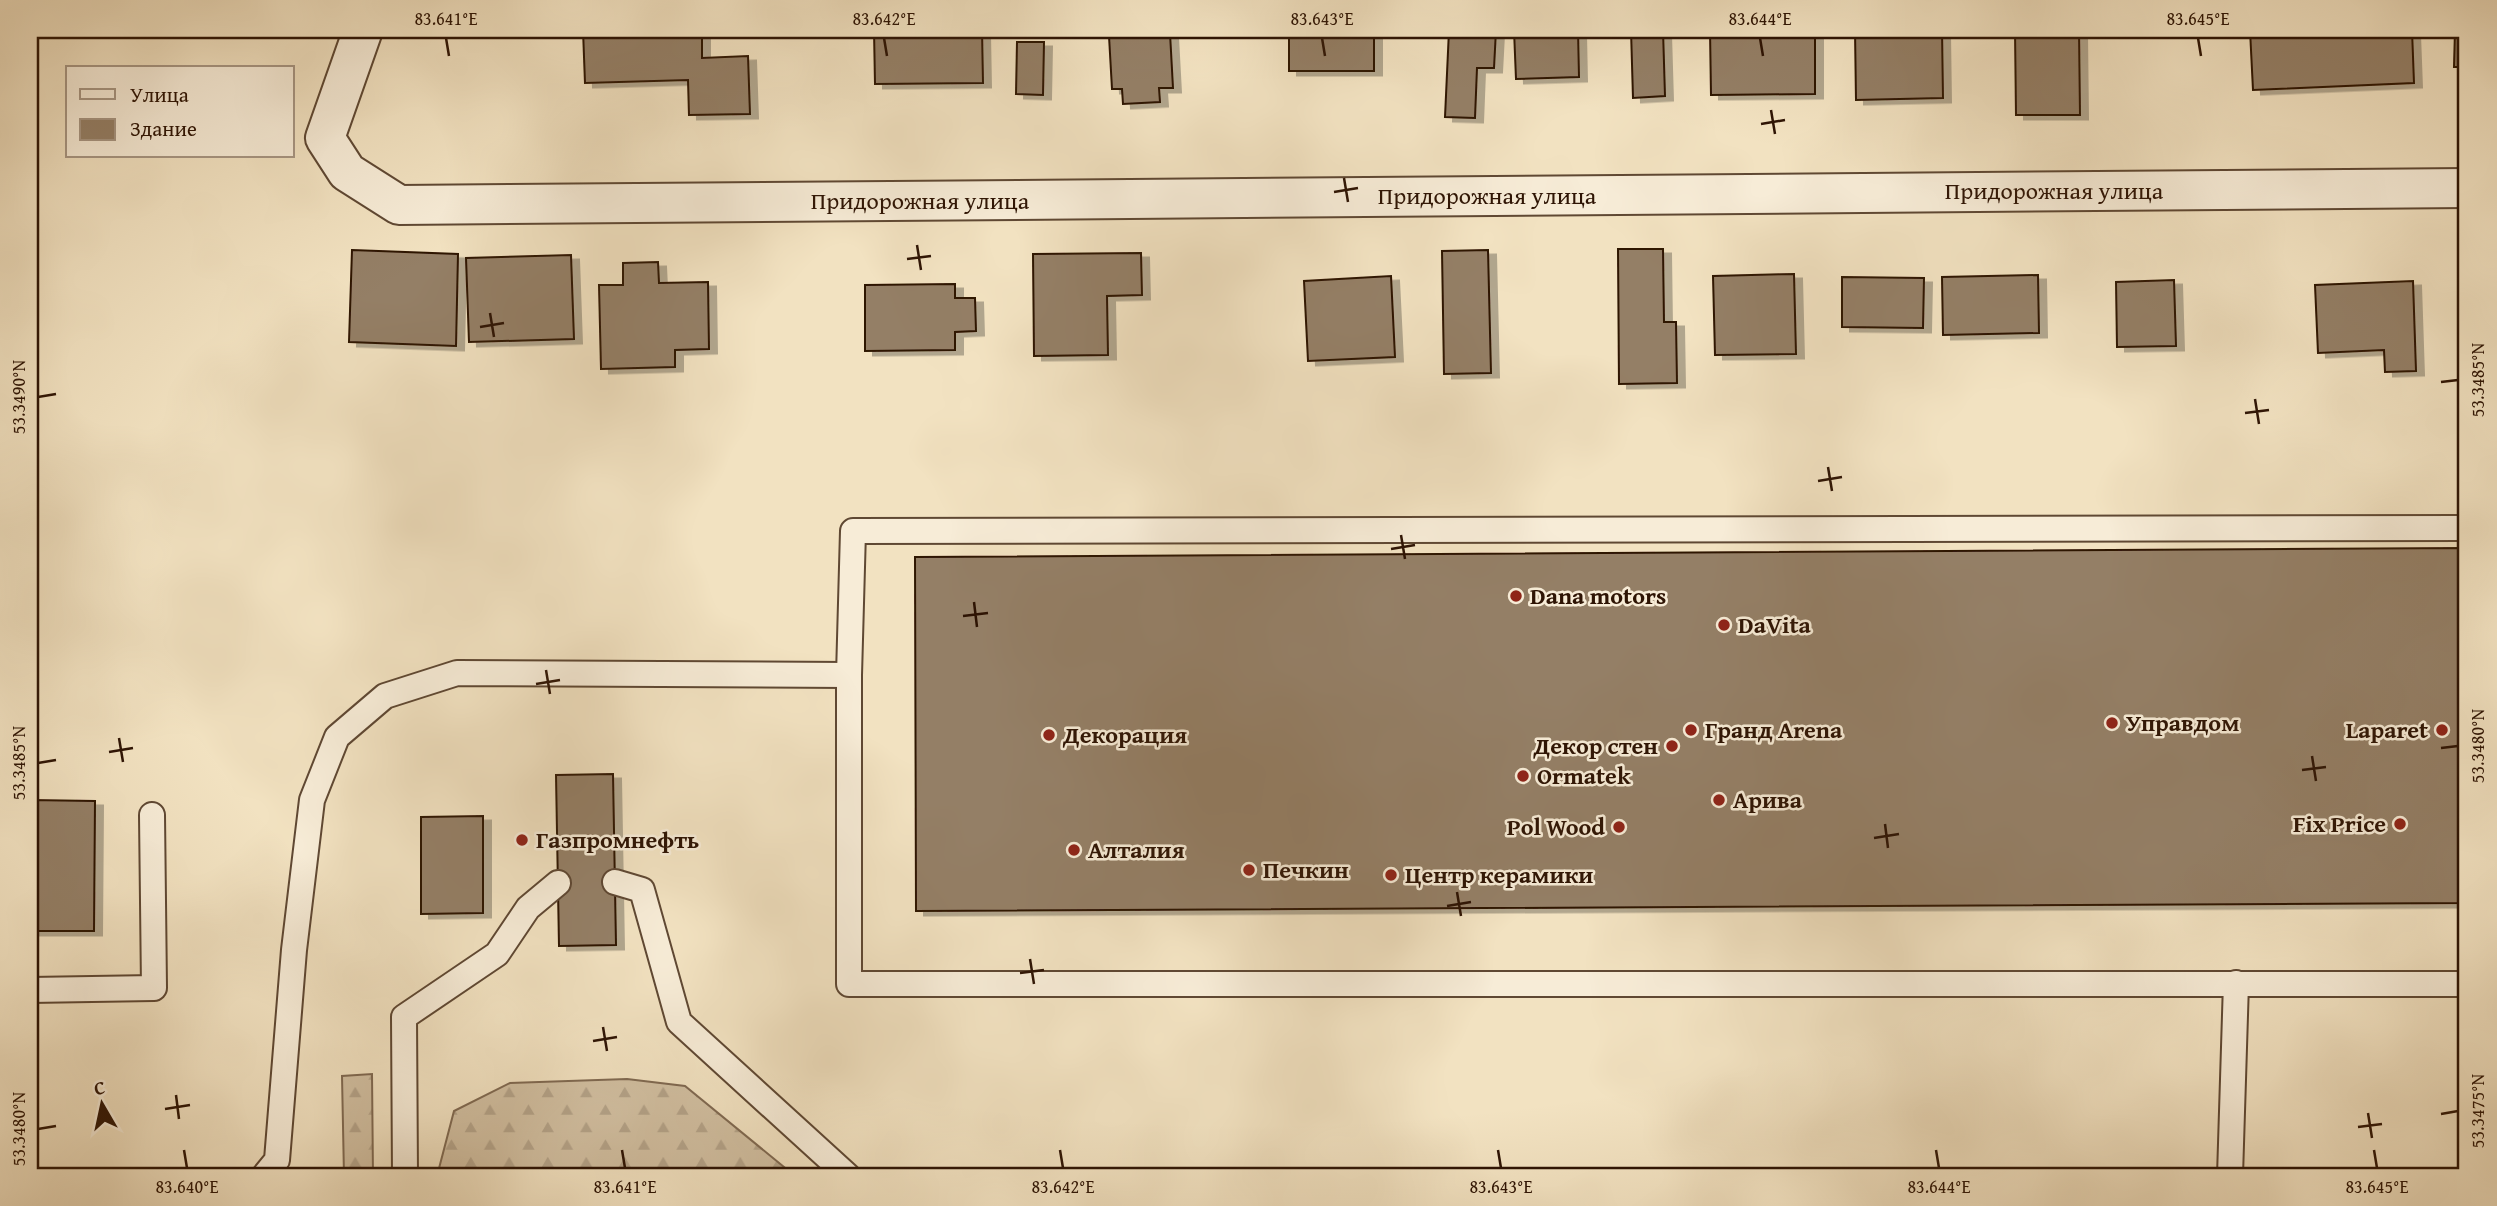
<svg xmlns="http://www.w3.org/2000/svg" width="2497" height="1206" font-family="'Gentium Book Plus',serif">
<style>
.forest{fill:url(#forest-firs);stroke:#806a52;stroke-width:2}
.building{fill:#947f66;stroke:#2e1404;stroke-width:2;filter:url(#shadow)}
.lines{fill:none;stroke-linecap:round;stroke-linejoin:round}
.lane-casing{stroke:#5f4833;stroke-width:28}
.street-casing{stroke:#5f4833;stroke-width:42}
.lane{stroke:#f7ecd7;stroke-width:24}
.street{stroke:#f7ecd7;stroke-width:38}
.ticks{fill:none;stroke:#2e1404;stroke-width:2.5}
.poi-dot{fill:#8f2418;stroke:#f7ecd7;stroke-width:2.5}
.labels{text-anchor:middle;stroke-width:5;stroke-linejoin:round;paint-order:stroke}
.street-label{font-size:24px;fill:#2e1404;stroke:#f7ecd7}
.poi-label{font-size:24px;font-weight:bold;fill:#2e1404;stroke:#f7ecd7;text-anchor:start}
.neatline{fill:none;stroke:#2e1404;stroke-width:2.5}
.ticks-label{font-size:18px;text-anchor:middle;fill:#2e1404}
</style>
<defs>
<pattern id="forest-firs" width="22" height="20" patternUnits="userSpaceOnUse" patternTransform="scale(1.75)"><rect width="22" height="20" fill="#d1bfa1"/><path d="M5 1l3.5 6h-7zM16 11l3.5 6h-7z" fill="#b4a389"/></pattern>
<filter id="shadow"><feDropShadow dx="8" dy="4.5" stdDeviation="0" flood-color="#0004"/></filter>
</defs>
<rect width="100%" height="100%" fill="#f2e2c1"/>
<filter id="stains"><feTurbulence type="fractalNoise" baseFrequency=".00286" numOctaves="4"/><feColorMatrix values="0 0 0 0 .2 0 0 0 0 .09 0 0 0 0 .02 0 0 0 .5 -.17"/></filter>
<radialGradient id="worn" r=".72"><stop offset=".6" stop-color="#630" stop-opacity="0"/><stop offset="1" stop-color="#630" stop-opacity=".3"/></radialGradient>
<g class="forest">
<path d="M372 1074 373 1176H344L342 1076Z"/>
<path d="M627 1079 685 1086 795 1176H437L454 1111 510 1083Z"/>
</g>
<g class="building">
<path d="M583 30H702V58L748 56 750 114 689 115 688 80 585 83Z"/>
<path d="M874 30H982L983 83 875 84Z"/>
<rect x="1289" y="30" width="85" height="41"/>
<path d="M1449 30H1496L1494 68H1477L1475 118 1445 117Z"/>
<path d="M1514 30H1578L1579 77 1516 79Z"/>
<path d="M1631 30H1663L1665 96 1633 98Z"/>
<path d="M1710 30H1799V33H1815V94L1711 95Z"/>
<path d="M1855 30H1942L1943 98 1856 100Z"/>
<path d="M2015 30H2079L2080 115H2016Z"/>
<path d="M2250 30H2412L2414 83 2253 90Z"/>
<path d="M2455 30H2467V67H2454Z"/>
<path d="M1170 33 1173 88H1159L1160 102 1123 104 1122 89H1112L1109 36Z"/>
<path d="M1017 42H1044L1043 95 1016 94Z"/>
<path d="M1618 249H1663L1664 322H1676L1677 383 1619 384Z"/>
<path d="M352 250 458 254 456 346 349 342Z"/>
<path d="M1488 250 1491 373 1444 374 1442 251Z"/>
<path d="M1141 253 1142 295 1107 296 1108 355 1034 356 1033 254Z"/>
<path d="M571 255 574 339 469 342 466 258Z"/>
<path d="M658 262 659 283 708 282 709 349 675 350V367L601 369 599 285H623V263Z"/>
<path d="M1794 274 1796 354 1715 355 1713 276Z"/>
<path d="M2038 275 2039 333 1943 335 1942 277Z"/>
<path d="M1391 276 1395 357 1308 361 1304 281Z"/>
<path d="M1842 277 1924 278 1923 328 1842 327Z"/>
<path d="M2174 280 2176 346 2117 347 2116 282Z"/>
<path d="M2413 281 2416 371 2385 372 2384 350 2318 353 2315 285Z"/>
<path d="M955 284V298H975L976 331 955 332V350L865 351V285Z"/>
<path d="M2467 548V903L916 911 915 557Z"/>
<path d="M613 774 616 945 559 946 556 775Z"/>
<path d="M30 800 95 801 94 931H30Z"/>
<path d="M483 816V913L421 914V817Z"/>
</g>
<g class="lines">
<defs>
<g id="lane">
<path d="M2467 528 853 531 849 675V984H2467"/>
<path d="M615 882 642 890 679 1022 848 1176"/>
<path d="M30 990 154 988 152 815"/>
<path d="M264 1176 277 1160 294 950 312 800 337 737 385 696 457 673 849 675"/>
<path d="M405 1176 404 1017 497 954 528 908 558 883"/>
<path d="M2230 1176 2236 983"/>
</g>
<path id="street" d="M363 30 325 138 347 172 399 205 2467 188"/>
</defs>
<use href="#lane" class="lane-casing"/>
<use href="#street" class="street-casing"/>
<use href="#lane" class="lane"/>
<use href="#street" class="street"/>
</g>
<path class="ticks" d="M446 38 449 56M884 38 887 56M1322 38 1325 56M1760 38 1763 56M2198 38 2201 56M1771 110 1775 134M1761 124 1785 120M1344 178 1348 202M1334 192 1358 188M917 245 921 270M907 259 931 256M490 313 494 337M480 327 504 323M2441 382 2458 380M38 397 56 394M2255 399 2259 424M2245 413 2269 410M1828 467 1832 491M1818 481 1842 477M1401 535 1405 559M1391 549 1415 545M974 602 977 627M963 616 988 613M546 670 550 694M536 684 560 680M119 738 123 762M2441 748 2458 746M109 752 133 748M2312 756 2316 781M38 763 56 760M2302 770 2326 767M1885 824 1888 848M1874 838 1899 834M1457 892 1461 916M1447 906 1471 902M1030 959 1034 984M1020 973 1044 970M603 1027 607 1051M593 1041 617 1037M176 1095 179 1119M165 1109 190 1105M2368 1113 2372 1138M2441 1114 2458 1111M2358 1127 2382 1124M38 1129 56 1126M184 1150 187 1168M622 1150 625 1168M1060 1150 1063 1168M1498 1150 1501 1168M1936 1150 1939 1168M2374 1150 2377 1168"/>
<g class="poi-dot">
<circle cx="1516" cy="596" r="7"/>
<circle cx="1724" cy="625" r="7"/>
<circle cx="2112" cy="723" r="7"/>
<circle cx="1691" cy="730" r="7"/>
<circle cx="2442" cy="730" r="7"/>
<circle cx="1049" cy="735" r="7"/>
<circle cx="1672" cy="746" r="7"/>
<circle cx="1523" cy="776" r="7"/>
<circle cx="1719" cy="800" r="7"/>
<circle cx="2400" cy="824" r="7"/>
<circle cx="1619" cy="827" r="7"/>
<circle cx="522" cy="840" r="7"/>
<circle cx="1074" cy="850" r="7"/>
<circle cx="1249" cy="870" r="7"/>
<circle cx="1391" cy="875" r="7"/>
</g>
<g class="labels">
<g class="street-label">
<text x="2054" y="199">Придорожная улица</text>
<text x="1487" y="204">Придорожная улица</text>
<text x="920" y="209">Придорожная улица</text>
</g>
<g class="poi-label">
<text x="1530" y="604">Dana motors</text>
<text x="1738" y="633">DaVita</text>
<text x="2126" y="731">Управдом</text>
<text x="1705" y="738">Гранд Arena</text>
<text x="2428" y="738" text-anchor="end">Laparet</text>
<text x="1063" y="743">Декорация</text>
<text x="1658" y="754" text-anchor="end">Декор стен</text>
<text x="1537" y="784">Ormatek</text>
<text x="1733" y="808">Арива</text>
<text x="2386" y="832" text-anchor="end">Fix Price</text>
<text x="1605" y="835" text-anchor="end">Pol Wood</text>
<text x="536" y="848">Газпромнефть</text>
<text x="1088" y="858">Алталия</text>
<text x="1263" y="878">Печкин</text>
<text x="1405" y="883">Центр керамики</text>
</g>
</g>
<rect width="2497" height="1206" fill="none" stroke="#f2e2c1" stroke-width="77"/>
<rect x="66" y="66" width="228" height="91" fill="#f7ecd7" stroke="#a79683" stroke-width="2"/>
<rect x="80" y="89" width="35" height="10" fill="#f7ecd7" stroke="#a79683" stroke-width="2"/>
<text x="130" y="102" font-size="21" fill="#2e1404">Улица</text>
<rect x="80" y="119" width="35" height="21" fill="#947f66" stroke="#a79683" stroke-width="2"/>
<text x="130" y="136" font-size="21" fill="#2e1404">Здание</text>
<g transform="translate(102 1104) rotate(351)" stroke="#f7ecd7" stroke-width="5" paint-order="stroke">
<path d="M0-5L12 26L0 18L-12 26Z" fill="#2e1404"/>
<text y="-10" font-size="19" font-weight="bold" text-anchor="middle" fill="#2e1404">С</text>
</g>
<rect x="38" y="38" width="2420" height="1130" class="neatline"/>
<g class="ticks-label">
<text x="446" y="25">83.641°E</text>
<text x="884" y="25">83.642°E</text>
<text x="1322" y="25">83.643°E</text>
<text x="1760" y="25">83.644°E</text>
<text x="2198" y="25">83.645°E</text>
<text transform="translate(2478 380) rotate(-90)" y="6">53.3485°N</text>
<text transform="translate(19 397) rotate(-90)" y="6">53.3490°N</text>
<text transform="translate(2478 746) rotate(-90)" y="6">53.3480°N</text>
<text transform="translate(19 763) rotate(-90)" y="6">53.3485°N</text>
<text transform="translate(2478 1111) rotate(-90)" y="6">53.3475°N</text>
<text transform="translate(19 1129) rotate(-90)" y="6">53.3480°N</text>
<text x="187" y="1193">83.640°E</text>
<text x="625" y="1193">83.641°E</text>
<text x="1063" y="1193">83.642°E</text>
<text x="1501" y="1193">83.643°E</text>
<text x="1939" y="1193">83.644°E</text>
<text x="2377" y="1193">83.645°E</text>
</g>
<rect width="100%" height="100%" filter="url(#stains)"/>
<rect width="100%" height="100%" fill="url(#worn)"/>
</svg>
